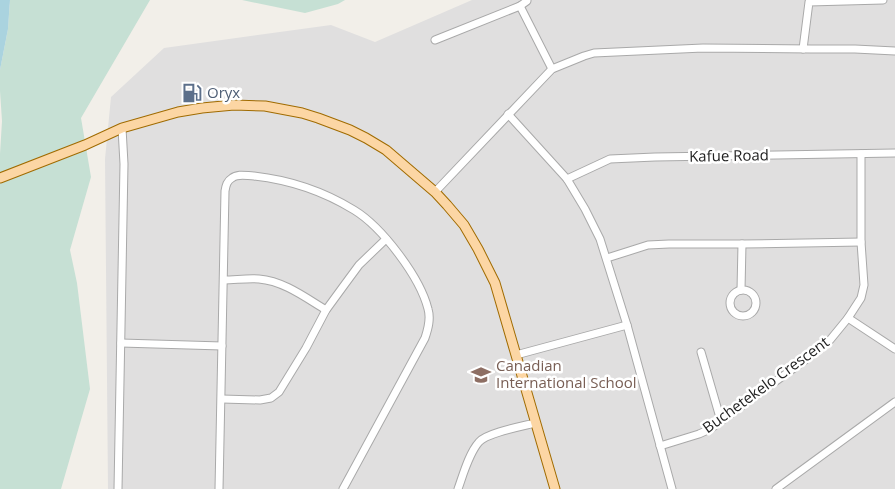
<svg xmlns="http://www.w3.org/2000/svg" width="895" height="489" font-family="'Open Sans',sans-serif">
<style>
.residential{fill:#e0dfdf}
.wetland{fill:#c6e0d4}
.water{fill:#aad3df}
.lines{fill:none;stroke-linecap:round;stroke-linejoin:round}
.minor-casing{stroke:#a9a9a9;stroke-width:9}
.major-casing{stroke:#a06b00;stroke-width:11}
.minor{stroke:#fff;stroke-width:7}
.major{stroke:#fcd6a4;stroke-width:9}
.labels{text-anchor:middle;stroke-width:5;stroke-linejoin:round;paint-order:stroke}
.service-label{font-size:15px;fill:#4e5e75;stroke:#fff;text-anchor:start}
.street-label{font-size:15px;fill:#222;stroke:#fff}
.education-label{font-size:15px;fill:#785e54;stroke:#fff;text-anchor:start}
</style>
<rect width="100%" height="100%" fill="#f2efe9"/>
<path class="residential" d="M472 0H895V489H108L105 159 111 97 164 48 331 25 375 42Z"/>
<g class="wetland">
<path d="M10 0H150L81 118 91 177 70 250 77 283 90 389 61 489H0V154L2 121 0 91V70L8 29Z"/>
<path d="M242 0H345L338 4 305 13Z"/>
</g>
<path class="water" d="M0 0H10L8 29 0 70Z"/>
<g class="lines">
<defs>
<g id="minor">
<path d="M520 6 527 1V0"/>
<path d="M435 40 520 6 552 69"/>
<path d="M803 49 809 2 883 0"/>
<path d="M508 114 567 179 585 209 600 239 627 325 672 489"/>
<path d="M567 179 610 159 655 157 895 153"/>
<path d="M435 192 552 69 584 56 594 53 703 48 811 49H855L895 51"/>
<path d="M607 258 648 245 669 244H742L861 242"/>
<path d="M224 280C235 280 248 278 259 279 284 281 306 298 326 310"/>
<circle cx="743" cy="303" r="13"/>
<path d="M741 290 742 244"/>
<path d="M848 318 895 349"/>
<path d="M121 343 222 346"/>
<path d="M701 352 721 421"/>
<path d="M516 355 627 325"/>
<path d="M222 399 260 400 271 398 279 392 306 348 326 310 345 284 359 265 386 239"/>
<path d="M660 446 699 434 710 429 805 360 830 340 848 318 861 298 864 285 861 242V154"/>
<path d="M118 489 124 164 122 128"/>
<path d="M219 489 225 191C226 185 227 181 232 178 238 173 247 176 254 176 290 180 323 191 354 210 382 227 420 277 428 309 431 319 428 329 425 338L343 489"/>
<path d="M458 489C463 475 469 453 479 442 486 433 523 426 535 423"/>
<path d="M776 489 895 402"/>
</g>
<path id="major" d="M0 178 85 145 122 128 178 112 202 108 234 105 265 106 302 113 318 118 350 130 366 138 386 150 435 192 447 205 464 225 478 249 495 283 555 489"/>
</defs>
<use href="#minor" class="minor-casing"/>
<use href="#major" class="major-casing"/>
<use href="#minor" class="minor"/>
<use href="#major" class="major"/>
</g>
<defs>
<symbol id="fuel-bare" viewBox="-9 -9 18 18"><path d="M-5.5-6h7V0h2V4h1.3V-2.5L3-4.5l.8-.8L6-3V5H2.5V1h-1V6h-7ZM-4.2-4.7v3.2H.2V-4.7Z" fill="#5c6f8a" stroke="#fff" stroke-width="2.5" paint-order="stroke"/></symbol>
<symbol id="school-bare" viewBox="-9 -9 18 18"><path d="M0-5L7-2L0 1L-7-2ZM-4 1L0 2.5L4 1V4Q0 6-4 4Z" fill="#8d6e63" stroke="#fff" stroke-width="2.5" paint-order="stroke"/></symbol>
</defs>
<g fill-rule="evenodd">
<use href="#fuel-bare" x="178" y="79" width="28" height="28"/>
<use href="#school-bare" x="467" y="361" width="28" height="28"/>
</g>
<g class="labels">
<g class="service-label">
<text x="207" y="98">Oryx</text>
</g>
<g class="street-label">
<text transform="translate(729 156) rotate(-1)" y="5">Kafue Road</text>
<text transform="translate(766 385) rotate(-36)" y="5">Buchetekelo Crescent</text>
</g>
<g class="education-label">
<text x="496" y="371">Canadian<tspan x="496" dy="17">International School</tspan></text>
</g>
</g>
</svg>
